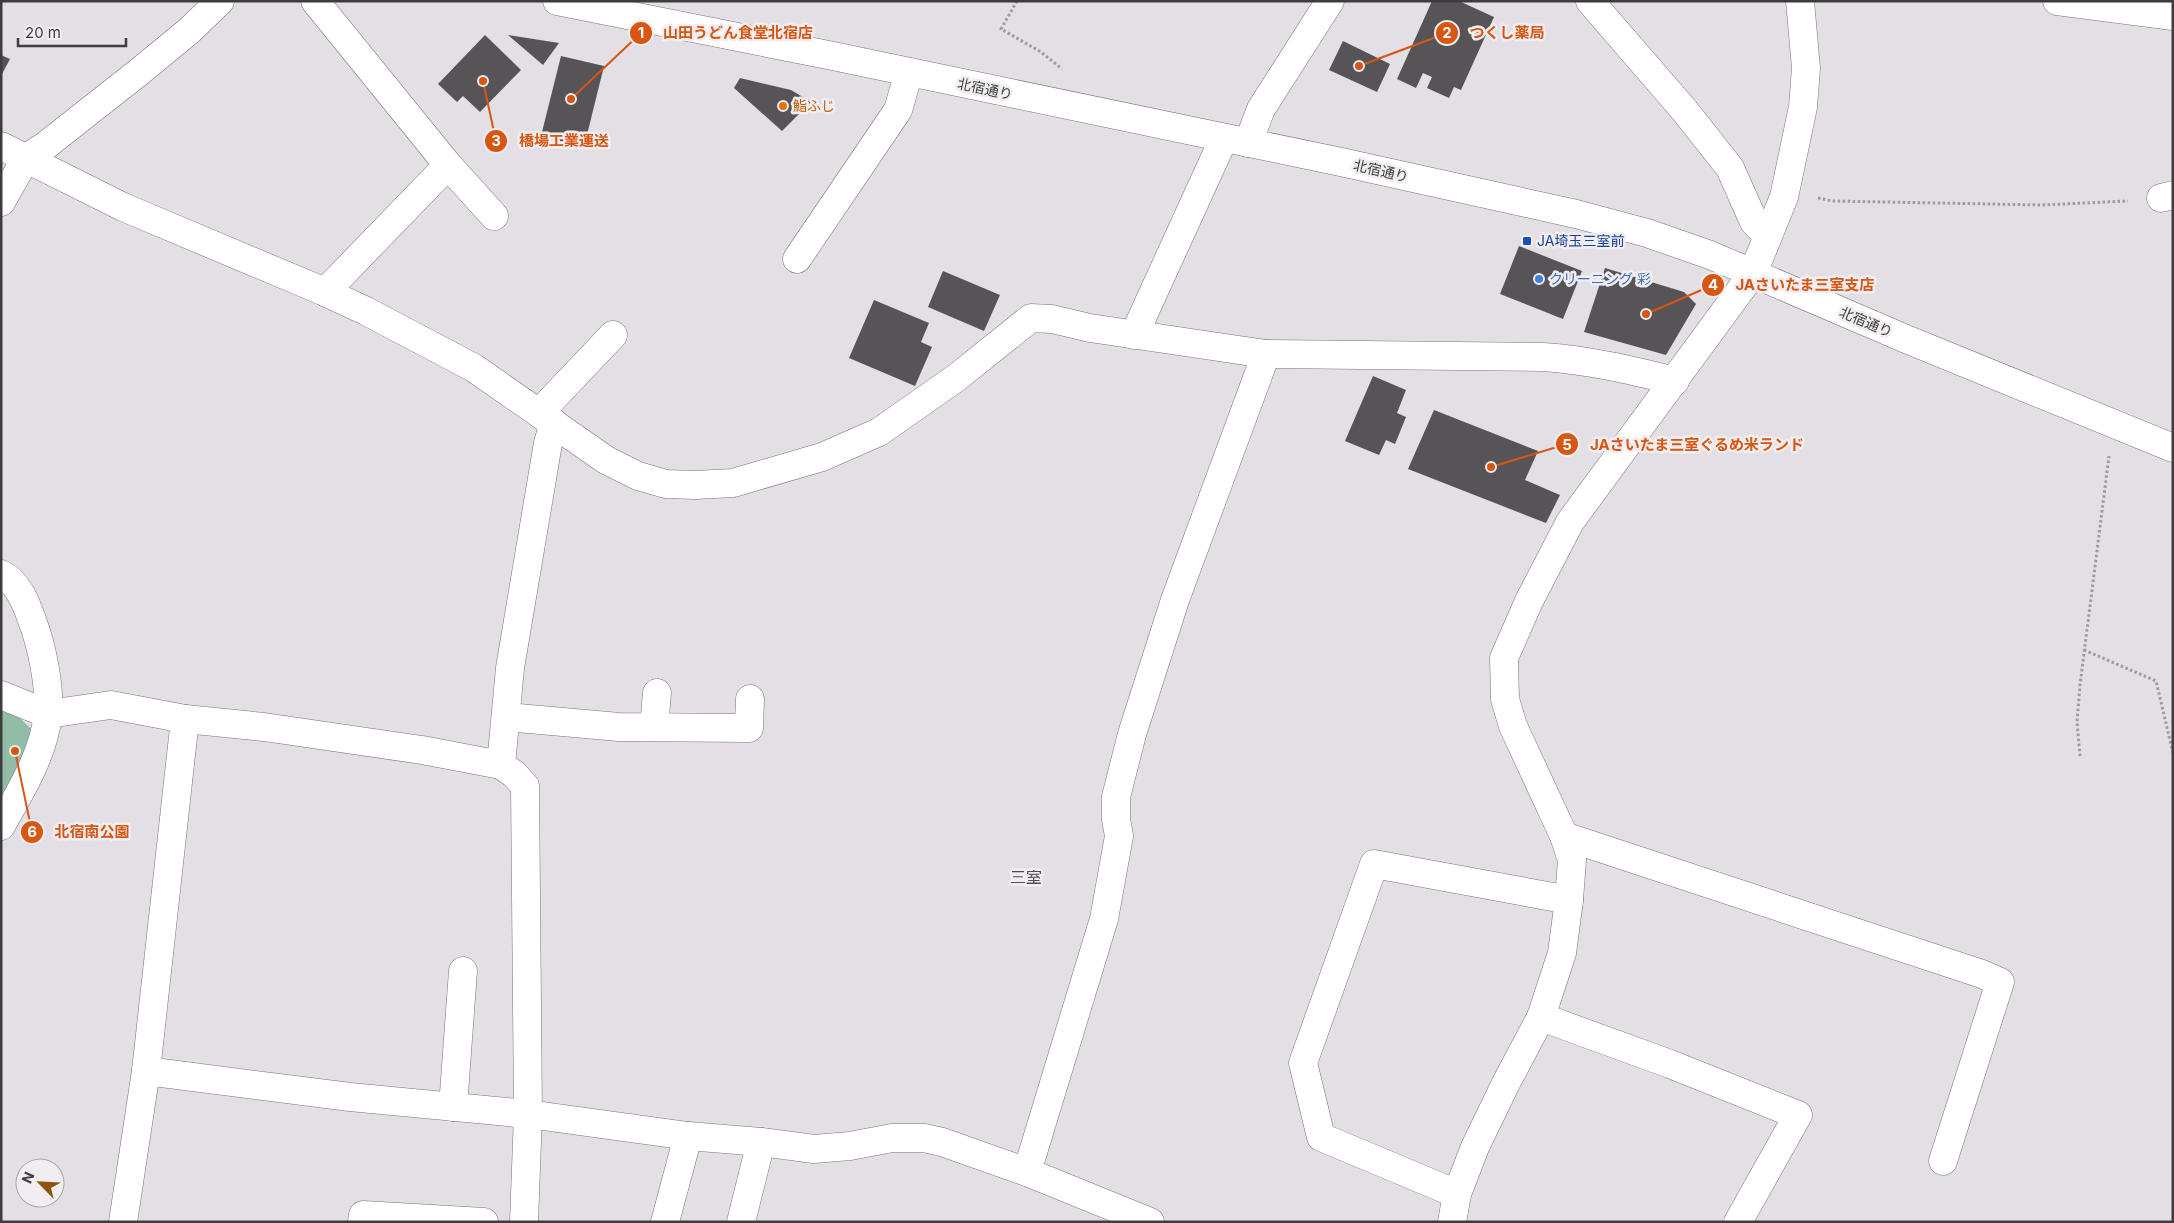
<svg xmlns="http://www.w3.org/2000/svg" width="2174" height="1223" font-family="Inter,'Noto Sans JP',sans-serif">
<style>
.green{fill:#90bda4}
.building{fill:#575458}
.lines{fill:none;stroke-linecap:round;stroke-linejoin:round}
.street-casing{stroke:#787478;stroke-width:29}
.secondary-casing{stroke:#787478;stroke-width:29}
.path{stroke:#9e9b9f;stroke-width:3;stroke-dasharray:2.5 2.5;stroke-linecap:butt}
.street{stroke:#fff;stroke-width:28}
.secondary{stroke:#fff;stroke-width:28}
.food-dot{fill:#e8710a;stroke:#f1edf1;stroke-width:2}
.transit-dot{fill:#1a4fb4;stroke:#f1edf1;stroke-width:2}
.shop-dot{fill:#3f7fe0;stroke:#f1edf1;stroke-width:2}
.labels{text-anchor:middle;stroke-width:5;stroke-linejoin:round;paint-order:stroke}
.street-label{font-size:14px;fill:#3e3c3e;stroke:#f1edf1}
.food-label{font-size:14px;fill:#c56008;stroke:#f1edf1;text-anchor:start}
.transit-label{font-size:14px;fill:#164399;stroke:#f1edf1;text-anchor:start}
.shop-label{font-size:14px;fill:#366cbe;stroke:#f1edf1;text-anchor:start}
.quarter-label{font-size:16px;fill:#524f52;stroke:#f1edf1}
.leader{fill:none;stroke:#d75611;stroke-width:2}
.callout-dot{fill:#d75611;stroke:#f1edf1;stroke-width:2}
.mark-label{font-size:15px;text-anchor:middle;font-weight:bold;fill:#fff}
.callout-label{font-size:15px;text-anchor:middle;font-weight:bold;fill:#d75611;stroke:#f1edf1;stroke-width:5;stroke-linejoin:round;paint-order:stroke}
</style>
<rect width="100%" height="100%" fill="#e3dfe4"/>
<path class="green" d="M1 709 18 716 37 735 1 798Z"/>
<g class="building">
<path d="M1432 1H1459L1494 17 1461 90 1454 87 1449 98 1427 88 1432 77 1423 73 1416 88 1397 79Z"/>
<path d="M485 35 521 70 480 112 463 96 457 102 438 84Z"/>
<path d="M508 35 559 43 543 65Z"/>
<path d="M1343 41 1390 64 1377 92 1329 70Z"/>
<path d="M1 55 10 59 1 76Z"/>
<path d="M561 56 604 66 584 147 541 136Z"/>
<path d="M740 78 791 90 811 102 782 131 734 88Z"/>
<path d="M1519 246 1582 271 1563 319 1500 294Z"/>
<path d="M1605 268 1684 292 1696 304 1666 355 1584 332Z"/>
<path d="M943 271 1000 295 984 331 928 307Z"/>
<path d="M874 300 929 323 921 342 932 347 915 386 849 358Z"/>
<path d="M1373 376 1406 390 1397 413 1406 417 1395 444 1386 440 1379 455 1345 441Z"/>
<path d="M1434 410 1538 451 1525 480 1560 495 1546 523 1408 469Z"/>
</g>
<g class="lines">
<defs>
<g id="street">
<path d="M315 1 448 165 494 216"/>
<path d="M1590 1 1685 111 1730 168 1754 222 1768 236"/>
<path d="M2057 1 2173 16"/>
<path d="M1248 143 1261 109 1330 1"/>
<path d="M1 146 123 207 325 292 366 311 474 368 606 460 638 476 666 484 695 485 733 483 822 457 879 432 956 378 1031 318 1052 319 1090 328 1266 354 1543 357C1588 360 1631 370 1675 381"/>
<path d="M2161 198 2173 195"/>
<path d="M1 202 26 158 45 146 139 72 190 30 220 1"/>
<path d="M797 259 898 110 909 72"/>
<path d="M325 292 448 165"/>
<path d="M1134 335 1224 138"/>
<path d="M539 413 613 335"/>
<path d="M1 574C18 582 26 603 32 620 42 646 50 686 48 714 44 754 20 792 1 826"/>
<path d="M1 695 48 714 111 705 185 719 264 727 422 750 501 765 514 774 525 786 528 1114 524 1222"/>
<path d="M506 717 619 727 749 728 750 699"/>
<path d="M654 727 657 693"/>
<path d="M501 765 510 668 548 443 554 423"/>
<path d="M1564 836 1982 974 2000 982 1943 1161"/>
<path d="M1541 1017 1670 1064 1798 1115 1738 1222"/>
<path d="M146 1071 350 1097 528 1114 688 1136 761 1142 741 1222"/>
<path d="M453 1107 463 971"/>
<path d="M761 1142 814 1149 850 1146 892 1138H924L942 1142 1027 1172 1150 1222"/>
<path d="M1027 1172 1104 919 1119 836 1116 819V797L1132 734 1175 600 1266 354"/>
<path d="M1457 1194 1321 1137 1303 1063 1374 864 1569 900"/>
<path d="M123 1222 146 1071 185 719"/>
<path d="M362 1222 363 1215 484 1222"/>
<path d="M665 1222 688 1136"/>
<path d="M1452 1222 1457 1194 1475 1147 1506 1083 1541 1017 1562 953 1569 900 1572 860 1564 836 1513 726 1505 699 1504 658 1529 601 1570 522 1753 273 1784 197 1803 107 1806 68 1800 1"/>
</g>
<path id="secondary" d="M557 1 833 56 1341 162 1576 214 1647 233 1710 255 1906 339 2173 448"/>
</defs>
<use href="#street" class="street-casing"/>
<use href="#secondary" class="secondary-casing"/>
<g class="path">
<path d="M1017 1 1001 29 1041 52 1062 69"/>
<path d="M1818 198 1832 201 2042 205 2128 201"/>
<path d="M2084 650 2156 681 2173 753"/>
<path d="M2080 756 2077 722 2080 685 2109 456"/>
</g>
<use href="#street" class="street"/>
<use href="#secondary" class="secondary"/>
</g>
<circle class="food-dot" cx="783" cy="106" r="5"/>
<rect class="transit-dot" x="1522" y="236" width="10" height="10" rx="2.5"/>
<circle class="shop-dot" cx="1539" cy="279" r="5"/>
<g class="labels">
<g class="street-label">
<text transform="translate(985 89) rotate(12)" y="5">北宿通り</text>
<text transform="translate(1381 171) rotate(13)" y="5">北宿通り</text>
<text transform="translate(1866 322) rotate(23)" y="5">北宿通り</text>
</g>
<g class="food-label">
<text x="793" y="111">鮨ふじ</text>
</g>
<g class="transit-label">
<text x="1537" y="246">JA埼玉三室前</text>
</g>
<g class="shop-label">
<text x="1549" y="284">クリーニング 彩</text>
</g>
<g class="quarter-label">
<text x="1026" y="883">三室</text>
</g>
</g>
<path class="leader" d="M571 99L641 33M1359 66L1447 33M483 81L496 141M1646 314L1713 285M1491 467L1567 444M15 751L32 832"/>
<g class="callout-dot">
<circle cx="571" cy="99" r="5"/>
<circle cx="1359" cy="66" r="5"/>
<circle cx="483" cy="81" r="5"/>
<circle cx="1646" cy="314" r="5"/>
<circle cx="1491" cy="467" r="5"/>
<circle cx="15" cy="751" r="5"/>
<circle cx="641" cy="33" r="12"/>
<circle cx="1447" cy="33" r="12"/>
<circle cx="496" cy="141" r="12"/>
<circle cx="1713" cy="285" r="12"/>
<circle cx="1567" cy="444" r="12"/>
<circle cx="32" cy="832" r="12"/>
</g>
<g class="mark-label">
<text x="641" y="38">1</text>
<text x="1447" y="38">2</text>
<text x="496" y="146">3</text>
<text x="1713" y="290">4</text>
<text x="1567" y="450">5</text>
<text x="32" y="837">6</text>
</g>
<g class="callout-label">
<text x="738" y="38">山田うどん食堂北宿店</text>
<text x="1507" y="38">つくし薬局</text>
<text x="564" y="146">橋場工業運送</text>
<text x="1805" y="290">JAさいたま三室支店</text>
<text x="1697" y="450">JAさいたま三室ぐるめ米ランド</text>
<text x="92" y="837">北宿南公園</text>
</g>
<rect width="2174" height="1223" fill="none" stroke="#3e3c3e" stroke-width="5"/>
<g transform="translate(40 1183) rotate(294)"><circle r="24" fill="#f1edf1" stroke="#a9a6a9"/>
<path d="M0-4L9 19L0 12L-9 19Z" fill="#8d550c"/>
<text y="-8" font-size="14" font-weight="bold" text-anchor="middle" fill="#3e3c3e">N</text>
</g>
<path d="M18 38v8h108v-8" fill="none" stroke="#3e3c3e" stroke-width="2.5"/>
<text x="25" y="38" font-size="15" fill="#3e3c3e" stroke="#f1edf1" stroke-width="4" paint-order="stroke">20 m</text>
</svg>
